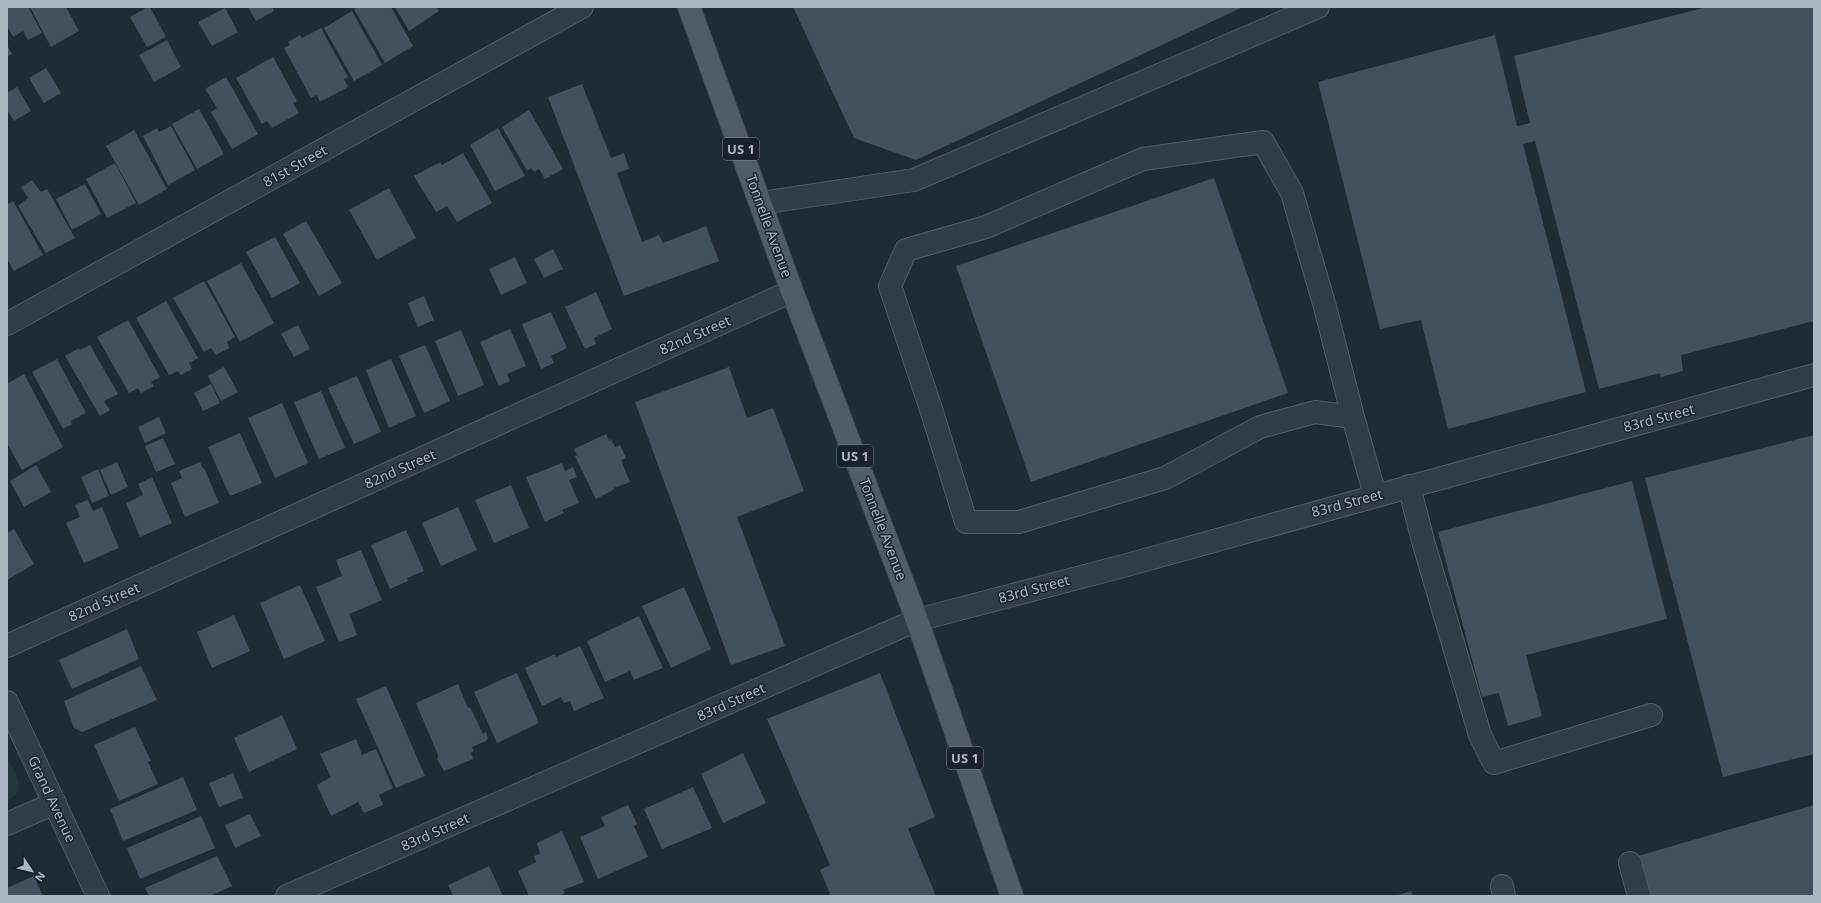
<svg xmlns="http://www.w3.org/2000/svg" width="1821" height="903" font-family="'Noto Sans',sans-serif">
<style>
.green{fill:#213839}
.building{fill:#425160}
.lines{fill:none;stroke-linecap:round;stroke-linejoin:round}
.minor-casing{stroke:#505b66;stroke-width:24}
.major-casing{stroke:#3c4651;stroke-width:24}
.minor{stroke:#333d48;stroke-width:22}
.major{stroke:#515c68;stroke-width:22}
.labels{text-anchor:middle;stroke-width:3;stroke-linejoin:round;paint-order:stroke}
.shield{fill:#19222c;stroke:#818b97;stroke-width:1}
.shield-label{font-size:13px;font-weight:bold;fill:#adb8c5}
.street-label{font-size:14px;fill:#adb8c5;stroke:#19222c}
</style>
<rect width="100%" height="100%" fill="#1f2b37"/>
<path class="green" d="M7 759C16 773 29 791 7 800Z"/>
<g class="building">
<path d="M7 7H28L42 33 28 40 23 31 13 37 7 26Z"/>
<path d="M30 7H66L79 31 51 47Z"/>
<path d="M148 7H150L166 37 147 47 130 17Z"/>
<path d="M248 7H272L274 11 256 21Z"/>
<path d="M358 7H391L413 46 385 63 354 9Z"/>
<path d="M395 7H436L439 11 409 31Z"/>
<path d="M793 7H1243L916 160 854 138Z"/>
<path d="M1707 7H1814V321L1681 355 1683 371 1661 377 1660 373 1599 389 1535 141 1523 144 1586 392 1448 429 1421 320 1380 329 1318 82 1495 35 1517 126 1530 123 1514 56Z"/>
<path d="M225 8 238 32 212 46 198 22Z"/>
<path d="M352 11 382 65 354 81 324 28Z"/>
<path d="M321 28 348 77 344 79 348 87 320 102 317 95 311 98 284 48 290 45 288 42 300 35 302 38Z"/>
<path d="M167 40 181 67 154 82 139 55Z"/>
<path d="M7 45 12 54 7 57Z"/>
<path d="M273 57 297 101 293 103 299 113 272 128 267 121 262 124 236 78Z"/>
<path d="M46 68 61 93 44 103 29 78Z"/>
<path d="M226 77 258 134 232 149 211 112 217 108 205 89Z"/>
<path d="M582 84 611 158 624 153 629 169 617 173 642 242 659 235 663 243 706 226 719 261 624 296 548 97Z"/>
<path d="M17 87 31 111 14 121 7 110V93Z"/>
<path d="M199 109 224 154 197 169 172 124Z"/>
<path d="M529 110 563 169 545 179 539 169 534 172 531 168 527 171 502 127Z"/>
<path d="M171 126 195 170 168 185 143 136 157 128 159 132Z"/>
<path d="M498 128 525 176 495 191 470 145Z"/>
<path d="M134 130 167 189 139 205 106 146Z"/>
<path d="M463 153 492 203 457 222 447 206 436 212 414 176 440 162 442 165Z"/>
<path d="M115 163 136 203 107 218 86 179Z"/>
<path d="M1214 178 1288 393 1031 482 956 266Z"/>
<path d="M32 180 41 192 47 189 75 238 46 253 18 206 28 198 21 187Z"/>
<path d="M85 184 101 214 72 230 56 199Z"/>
<path d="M389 188 416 238 377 260 349 210Z"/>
<path d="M13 201 43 255 14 271 7 259V205Z"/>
<path d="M306 221 342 283 319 296 283 234Z"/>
<path d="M275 237 300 283 272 298 246 252Z"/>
<path d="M553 249 563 269 544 278 534 259Z"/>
<path d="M515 257 527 283 501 295 489 269Z"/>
<path d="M241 263 274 323 240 342 207 281Z"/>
<path d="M204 281 235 337 227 342 229 348 216 355 211 348 204 352 173 298Z"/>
<path d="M596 292 612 329 594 338 596 344 585 349 565 307Z"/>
<path d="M424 296 434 320 418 327 408 303Z"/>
<path d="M166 301 198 358 189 363 192 369 181 375 178 371 169 375 136 318Z"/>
<path d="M551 312 567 348 551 356 554 363 541 369 522 324Z"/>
<path d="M128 320 160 377 151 382 154 386 141 393 138 388 129 393 97 337Z"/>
<path d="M298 325 310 349 294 357 281 334Z"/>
<path d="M510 329 526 366 507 374 510 381 499 386 480 342Z"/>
<path d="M461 330 484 385 458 396 435 341Z"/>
<path d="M90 345 118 394 104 401 110 410 100 416 65 356 79 348 80 350Z"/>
<path d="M425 345 450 401 424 413 399 356Z"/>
<path d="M57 359 86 413 71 421 72 424 63 429 32 372Z"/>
<path d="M391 359 416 416 389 428 366 370Z"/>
<path d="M224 367 238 392 221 401 208 376Z"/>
<path d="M729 367 747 418 773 408 804 491 737 517 785 646 731 665 635 402Z"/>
<path d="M24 374 63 447 22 470 7 443V384Z"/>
<path d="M357 376 381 432 354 444 328 388Z"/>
<path d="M211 384 220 403 203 411 194 393Z"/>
<path d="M321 391 345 448 319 459 294 402Z"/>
<path d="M282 403 308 463 275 478 248 418Z"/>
<path d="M159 417 166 433 145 443 138 427Z"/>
<path d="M240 433 262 483 230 496 208 447Z"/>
<path d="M606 434 609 441 611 439 615 447 620 445 626 458 621 460 630 482 614 488 613 490 596 499 575 456 577 455 574 449Z"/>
<path d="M1814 435V754L1723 777 1645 478Z"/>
<path d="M163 438 175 464 156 472 145 446Z"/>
<path d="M117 462 128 487 111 495 100 470Z"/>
<path d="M200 462 203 469 204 468 219 503 185 517 171 483 182 478 179 471Z"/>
<path d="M562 463 565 471 573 467 577 477 569 480 579 503 562 510 564 513 545 522 526 477Z"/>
<path d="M36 465 51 492 24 507 10 481Z"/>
<path d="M98 469 109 496 92 503 81 477Z"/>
<path d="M152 477 172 523 140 537 126 503 143 495 138 484Z"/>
<path d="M1632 481 1667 619 1526 655 1542 716 1508 726 1499 693 1482 697 1438 532Z"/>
<path d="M511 485 529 528 494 543 475 500Z"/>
<path d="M88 500 93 511 102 507 119 548 84 563 66 523 80 517 75 505Z"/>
<path d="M458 507 477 550 441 566 422 523Z"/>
<path d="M14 529 34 564 7 580V533Z"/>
<path d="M406 530 424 571 407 578 408 581 390 589 371 545Z"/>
<path d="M361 550 382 600 349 614 357 635 339 642 316 587 342 576 336 560Z"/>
<path d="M300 585 325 641 284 659 260 603Z"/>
<path d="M684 587 711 649 671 668 642 606Z"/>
<path d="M234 615 250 651 212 668 197 632Z"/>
<path d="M639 616 663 668 634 680 630 671 605 682 587 641Z"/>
<path d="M127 629 139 659 72 689 59 660Z"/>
<path d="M580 646 604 698 574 711 570 701 564 703 561 697 542 706 525 668 555 654 556 657Z"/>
<path d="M141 666 157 700 82 732 74 728 64 701Z"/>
<path d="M517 673 539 723 497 743 474 692Z"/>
<path d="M880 673 935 817 908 829 936 896H831L820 870 830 865 767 719Z"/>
<path d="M458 684 468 708 470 707 483 734 486 732 488 738 486 741 472 747 474 751 471 753 473 759 444 771 437 759 438 755 416 703Z"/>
<path d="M386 686 425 776 396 788 356 699Z"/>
<path d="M282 715 297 749 249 772 234 738Z"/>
<path d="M135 727 151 761 148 762 158 784 119 801 94 745Z"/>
<path d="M356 739 362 755 376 749 393 788 379 795 383 805 364 813 358 802 331 816 317 785 331 777 320 754Z"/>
<path d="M743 753 766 803 723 823 701 774Z"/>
<path d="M233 773 243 798 219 807 209 783Z"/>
<path d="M183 777 197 810 123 841 110 809Z"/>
<path d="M693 787 712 828 662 849 644 809Z"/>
<path d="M628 805 637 824 634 826 648 857 598 879 580 837 605 826 601 817Z"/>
<path d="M1814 805V896H1649L1638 856Z"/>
<path d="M250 814 261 836 235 848 225 825Z"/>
<path d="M201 816 215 848 140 879 127 848Z"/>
<path d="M562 831 584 882 563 890 565 893 559 896H529L518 871 536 862 534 856 540 854 537 843Z"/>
<path d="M217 856 232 886 210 896H149L145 888Z"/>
<path d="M489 866 503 896H453L448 885Z"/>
<path d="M34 876 43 896H7V888Z"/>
<path d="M1411 891 1413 896H1395Z"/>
</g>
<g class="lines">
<defs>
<g id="minor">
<path d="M761 203 914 180 1318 7"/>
<path d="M7 324 582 7"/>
<path d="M1353 417 1315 412 1260 427 1165 478 1019 522H966L932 412 890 286 906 250 986 227 1143 159 1263 142 1292 193 1325 307 1353 417 1375 495"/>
<path d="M1409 486 1423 541 1480 735 1494 763 1651 715"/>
<path d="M7 646 792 291"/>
<path d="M7 702 98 896"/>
<path d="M7 824 55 803"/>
<path d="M1630 863 1639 896"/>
<path d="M1502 886 1504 896"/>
<path d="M287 896 917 620 1127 565 1814 375"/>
</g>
<path id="major" d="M689 7 792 291 917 620 1012 896"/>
</defs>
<use href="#minor" class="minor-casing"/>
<use href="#major" class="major-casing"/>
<use href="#minor" class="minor"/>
<use href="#major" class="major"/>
</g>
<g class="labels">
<g class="shield">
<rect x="723" y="138" width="36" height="22" rx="3"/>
<rect x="837" y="445" width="36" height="22" rx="3"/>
<rect x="947" y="747" width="36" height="22" rx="3"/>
</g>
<g class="shield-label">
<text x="741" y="154">US 1</text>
<text x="855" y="461">US 1</text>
<text x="965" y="763">US 1</text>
</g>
<g class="street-label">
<text transform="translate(295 166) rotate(-29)" y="5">81st Street</text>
<text transform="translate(769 226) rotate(70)" y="5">Tonnelle Avenue</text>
<text transform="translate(695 335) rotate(-24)" y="5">82nd Street</text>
<text transform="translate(1659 418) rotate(-15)" y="5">83rd Street</text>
<text transform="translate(400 469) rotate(-24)" y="5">82nd Street</text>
<text transform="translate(1347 503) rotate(-15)" y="5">83rd Street</text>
<text transform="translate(883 529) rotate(69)" y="5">Tonnelle Avenue</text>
<text transform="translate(1034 589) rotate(-15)" y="5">83rd Street</text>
<text transform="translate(104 602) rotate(-24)" y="5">82nd Street</text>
<text transform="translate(731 702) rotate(-24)" y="5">83rd Street</text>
<text transform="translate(52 799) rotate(65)" y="5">Grand Avenue</text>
<text transform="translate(435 832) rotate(-24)" y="5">83rd Street</text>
</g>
</g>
<rect width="1821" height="903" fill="none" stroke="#adb8c5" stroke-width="16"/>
<g transform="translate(32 871) rotate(125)" stroke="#19222c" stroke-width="3" paint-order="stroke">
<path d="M0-3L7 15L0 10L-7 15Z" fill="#adb8c5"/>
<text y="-6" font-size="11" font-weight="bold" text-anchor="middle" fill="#adb8c5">N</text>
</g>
</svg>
